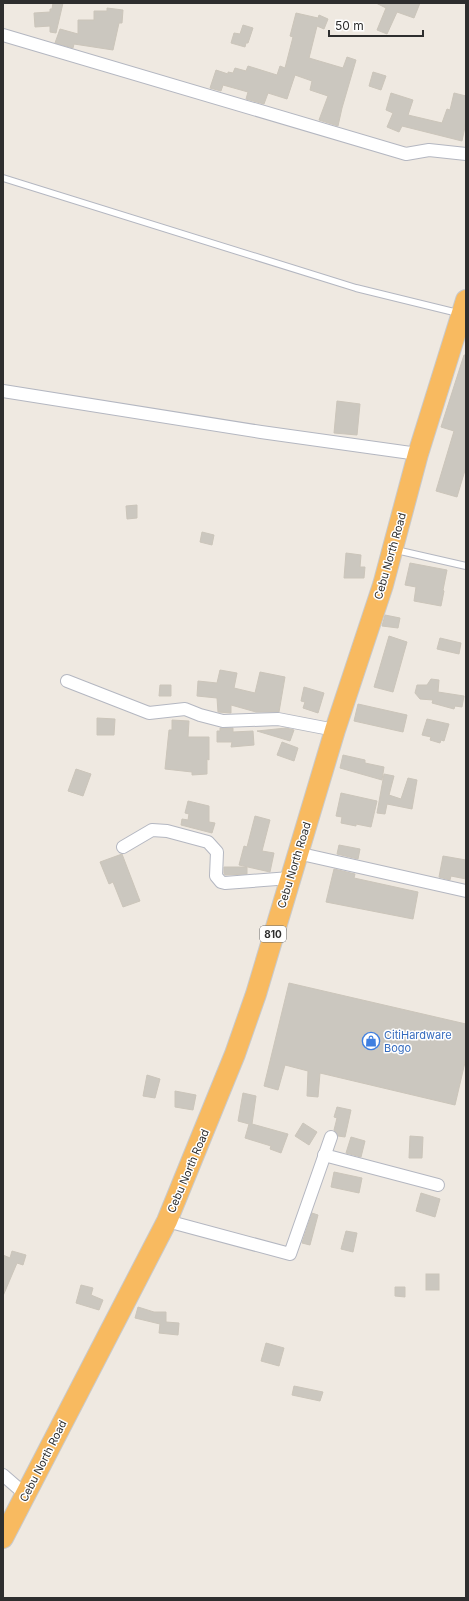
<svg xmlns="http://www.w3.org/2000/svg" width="469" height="1601" font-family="Inter,sans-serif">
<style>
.building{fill:#cbc7bf;stroke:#cbc5ba}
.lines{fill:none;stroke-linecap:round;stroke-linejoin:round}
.service-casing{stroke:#b4b7c1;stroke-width:8}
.minor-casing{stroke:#b4b7c1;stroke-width:14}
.trunk-casing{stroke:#c9c9c9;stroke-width:22}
.service{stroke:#fff;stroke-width:6}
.minor{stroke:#fff;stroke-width:12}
.trunk{stroke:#f8ba60;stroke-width:20}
.labels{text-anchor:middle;stroke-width:3;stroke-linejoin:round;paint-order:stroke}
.shield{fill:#fff;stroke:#6d6d6d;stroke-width:1}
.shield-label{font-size:10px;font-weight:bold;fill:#2e2e2e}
.street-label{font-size:11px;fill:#2e2e2e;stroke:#fff}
.shop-label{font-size:11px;fill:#366cbe;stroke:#fff;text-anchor:start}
</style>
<rect width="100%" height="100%" fill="#efe9e1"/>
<g class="building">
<path d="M53 3H63L56 33 50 32V26L35 27 34 13 50 12V9H52Z"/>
<path d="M376 3H420L414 18 397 12 387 34 377 30 386 8Z"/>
<path d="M107 8 123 10 122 23H119L113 50 74 44 73 48 55 43 60 29 78 34V20H94V11H107Z"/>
<path d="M296 13 318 18 319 15 328 19 324 29 317 26 309 58 343 68 347 57 356 60 342 108 338 126 319 120 328 96 310 90 312 81 295 75 287 99 268 93 264 104 246 99 248 92 223 85 221 91 210 88 216 70 228 74V72L233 73 235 68 246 71 248 66 277 75 280 66 285 68 293 37 290 36Z"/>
<path d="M243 25 253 28 248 43H246L245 47 231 43 234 33 240 34Z"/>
<path d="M373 72 386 76 381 90 369 86Z"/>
<path d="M391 93 413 100 408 115 442 123 447 109 450 110 454 93 466 96V122L462 141 402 126 399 132 387 127 393 113 386 110Z"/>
<path d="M464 355H466V467L457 497 436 491 454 431 441 427Z"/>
<path d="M337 401 360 404 357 435 334 433Z"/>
<path d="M137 505V518L127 519 126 506Z"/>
<path d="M202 532 214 535 212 545 200 542Z"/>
<path d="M346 553 361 555 360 567H365L364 578H344Z"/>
<path d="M410 563 447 570 443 590 444 591 441 606 414 601 416 587 405 585Z"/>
<path d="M385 615 400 618 398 628 382 626Z"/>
<path d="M389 636 407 642 393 692 374 687Z"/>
<path d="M440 638 461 643 459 654 437 649Z"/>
<path d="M220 670 237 673 234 688 255 693 260 672 285 677 279 712H256L231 705V713L218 712 217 698 197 696 198 681 217 683Z"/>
<path d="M431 679 439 680 438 692 464 696 462 707 455 706 454 709 432 703 433 700 420 699 415 693 417 685H427Z"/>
<path d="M160 685H171V696H159Z"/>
<path d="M304 687 324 693 318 713 303 708 305 702 301 701Z"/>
<path d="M358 704 407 715 403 732 354 721Z"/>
<path d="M97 718 115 719 114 735H97Z"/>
<path d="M427 719 449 724 444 741 441 740 440 743 430 740 431 737 422 735Z"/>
<path d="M172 720 189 721 188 737H209V760L207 759V774L192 775V772L165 769 169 730H172Z"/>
<path d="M220 728H233V732L253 731 254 745 231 747 232 742H217V731H220Z"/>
<path d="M286 728 294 730 290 741 257 731Z"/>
<path d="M282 742 298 748 294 761 277 755Z"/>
<path d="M343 755 365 760V763L384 767 382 780 340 768Z"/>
<path d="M76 769 91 774 83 796 68 791Z"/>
<path d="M384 774 394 776 389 795 401 799 408 778 417 780 412 809 387 804 385 814 377 813Z"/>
<path d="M341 793 377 801 371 827 356 824V826L341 823 342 817 336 816Z"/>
<path d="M188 801 209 806V822L215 823 212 833 181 825 182 819 188 820 189 814 185 813Z"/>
<path d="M255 816 270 820 262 851 274 853 270 872 239 865 244 846 247 847Z"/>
<path d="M339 845 360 849 358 859 337 854Z"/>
<path d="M122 854 140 901 123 907 113 882 109 884 100 862Z"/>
<path d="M443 856 466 860V879L451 876 450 880 439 877Z"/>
<path d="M224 867H247V874L225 875 224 873Z"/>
<path d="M334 869 355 874 354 878 418 892 413 919 326 902Z"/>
<path d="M289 983 466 1024V1058L455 1105 320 1073 318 1097 307 1096 308 1071 285 1065 278 1090 264 1086Z"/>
<path d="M147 1075 160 1079 155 1098 143 1096Z"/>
<path d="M175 1091 196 1095 193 1110 175 1107Z"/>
<path d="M243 1093 256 1096 252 1124 288 1134 281 1153 270 1149 271 1146 245 1138 249 1124 238 1121Z"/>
<path d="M337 1107 351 1110 345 1137 338 1136 334 1130 337 1118 334 1117Z"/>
<path d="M303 1123 317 1132 309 1145 295 1136Z"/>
<path d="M410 1136 423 1137 422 1158H409Z"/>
<path d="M351 1137 365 1141 361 1157 346 1153Z"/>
<path d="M334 1172 362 1178 359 1193 331 1187Z"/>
<path d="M421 1193 440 1199 435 1217 416 1211Z"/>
<path d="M312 1213 318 1215 310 1245 302 1243Z"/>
<path d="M346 1231 357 1233 353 1252 341 1249Z"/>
<path d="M12 1251 26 1255 23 1265 17 1263 3 1296V1255L10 1258Z"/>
<rect x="426" y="1274" width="13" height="16"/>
<path d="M81 1285 93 1288 91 1295 103 1300 99 1310 76 1303Z"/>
<path d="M395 1287H405V1297L395 1296Z"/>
<path d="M138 1307 154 1312H166V1322L179 1323 178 1335 159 1333 160 1324 135 1318Z"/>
<path d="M266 1343 284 1348 279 1366 261 1361Z"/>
<path d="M294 1386 323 1392 320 1401 292 1395Z"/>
</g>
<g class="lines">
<defs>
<g id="service">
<path d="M3 178 356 288 458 313"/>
<path d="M396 550 466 566"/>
</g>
<g id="minor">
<path d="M3 35 406 154 429 150 466 154"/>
<path d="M3 391 261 432 418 454"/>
<path d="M67 681 149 713 185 709 200 715 223 721 278 719 335 730"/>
<path d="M123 847 152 830 167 831 208 842 217 852 216 876 221 882 225 883 290 878"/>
<path d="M297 853 466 891"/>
<path d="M324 1155 438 1185"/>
<path d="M167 1221 290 1254 331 1137"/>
<path d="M3 1475 26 1495"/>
</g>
<path id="trunk" d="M3 1538 167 1221 235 1054 256 994 335 730 383 585 418 454 466 300"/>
</defs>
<use href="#service" class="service-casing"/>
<use href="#minor" class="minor-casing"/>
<use href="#trunk" class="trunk-casing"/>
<use href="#service" class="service"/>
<use href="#minor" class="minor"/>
<use href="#trunk" class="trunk"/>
</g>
<defs>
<symbol id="shop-ring" viewBox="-11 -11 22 22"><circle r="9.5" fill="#fff" stroke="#3f7fe0" stroke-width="1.5"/><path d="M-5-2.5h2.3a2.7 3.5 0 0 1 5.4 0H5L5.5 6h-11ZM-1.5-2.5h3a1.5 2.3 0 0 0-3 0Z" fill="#3f7fe0"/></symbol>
</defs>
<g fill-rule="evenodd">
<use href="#shop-ring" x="361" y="1031" width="20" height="20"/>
</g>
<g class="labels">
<rect class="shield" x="260" y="926" width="26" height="16" rx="3"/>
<g class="shield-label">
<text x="273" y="938">810</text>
</g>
<g class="street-label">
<text transform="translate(390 556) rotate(-74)" y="4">Cebu North Road</text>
<text transform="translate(294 865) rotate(-73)" y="4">Cebu North Road</text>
<text transform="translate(188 1171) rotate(-67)" y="4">Cebu North Road</text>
<text transform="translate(43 1461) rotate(-63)" y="4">Cebu North Road</text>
</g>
<g class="shop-label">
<text x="384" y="1039">CitiHardware<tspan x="384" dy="13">Bogo</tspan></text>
</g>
</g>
<rect width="469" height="1601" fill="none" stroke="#2e2e2e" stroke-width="8"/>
<path d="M329 30v6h94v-6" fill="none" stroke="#2e2e2e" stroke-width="2"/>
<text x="335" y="30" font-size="12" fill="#2e2e2e" stroke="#ffffff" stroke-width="3" paint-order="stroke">50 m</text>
</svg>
